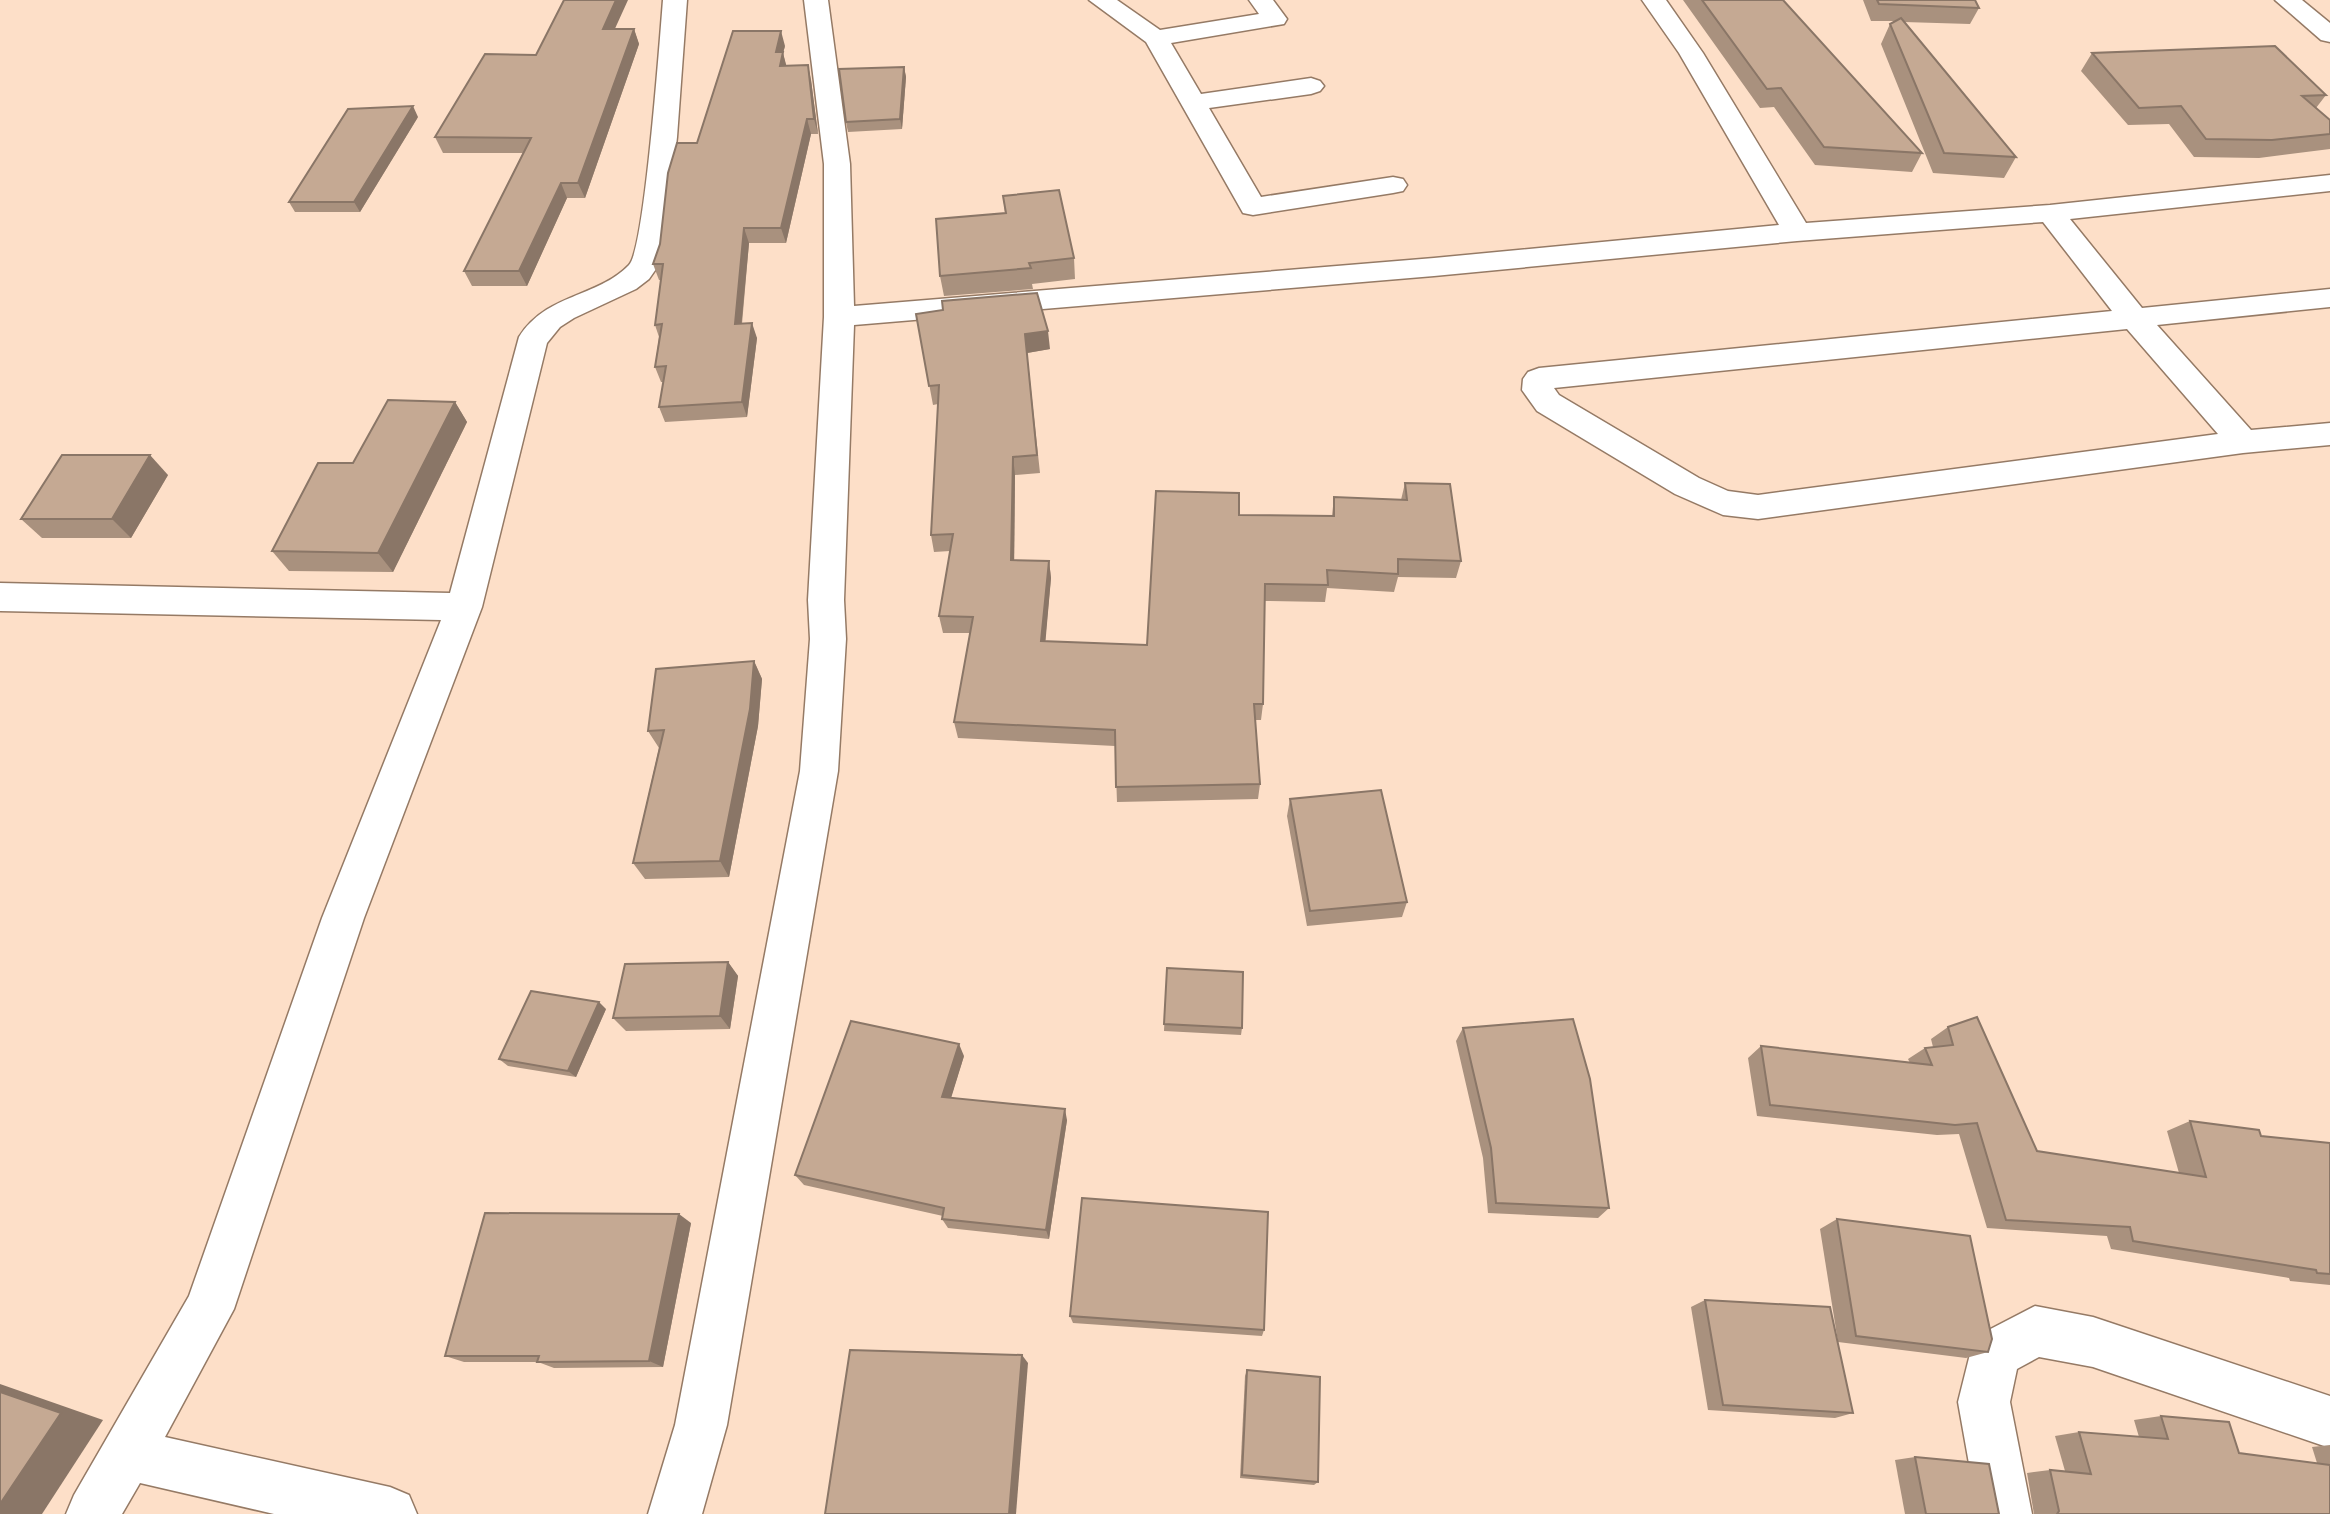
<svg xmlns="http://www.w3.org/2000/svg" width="2330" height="1514" font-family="'DM Sans',sans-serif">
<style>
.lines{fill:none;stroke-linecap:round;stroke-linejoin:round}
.minor-casing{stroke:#957a65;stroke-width:3}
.minor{fill:#fff;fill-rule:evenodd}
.wall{fill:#a9917e}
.shaded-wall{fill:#8a7667}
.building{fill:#c5a993;stroke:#8a7667;stroke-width:2}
</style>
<rect width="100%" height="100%" fill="#fddfc8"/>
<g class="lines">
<defs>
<g id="minor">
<path d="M663 0H687L677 137 663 259 649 279 636 289 574 318 560 327 547 343 482 607 364 918 234 1309 165 1437 390 1487 409 1495 417 1514H274L140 1483 122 1514H66L74 1495 189 1296 322 918 441 620 0 611V583L450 593 519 337C547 293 597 298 629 265 645 249 660 37 663 0Z"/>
<path d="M804 0H828L850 164 854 306 1434 258 1779 225 1679 53 1642 0H1666L1703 53 1806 223 2050 205 2330 175V191L2070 219 2142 308 2330 289V307L2157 325 2251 430 2330 423V445L2243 453 1758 519 1723 515 1675 494 1537 411 1522 390 1523 379 1528 372 1539 368 2112 311 2043 222 1797 241 1434 276 854 325 844 600 846 639 838 771 727 1425 702 1514H648L675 1425 800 771 810 639 808 600 824 317V164ZM2127 329 2218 434 1758 495 1728 491 1699 478 1559 395 1554 388Z"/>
<path d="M1089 0H1117L1160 30 1259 14 1249 0H1273L1287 19 1284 24 1171 43 1201 94 1311 78 1320 81 1324 86 1320 91 1311 94 1209 108 1261 197 1393 177 1403 179 1407 185 1403 191 1393 193 1253 215 1243 213 1146 42Z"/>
<path d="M2275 0H2302L2330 23V42L2321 40Z"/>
<path d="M2035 1306 2093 1317 2330 1396V1448L2093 1367 2039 1357 2017 1369 2010 1402 2032 1514H1978L1958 1402 1970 1354 1977 1336Z"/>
</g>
</defs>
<use href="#minor" class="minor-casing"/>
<use href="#minor" class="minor"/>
</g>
<g class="wall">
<path d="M1683 0H1783L1922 153 1912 172 1815 165 1774 107 1760 108Z"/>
<path d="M1863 0H1975L1979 8 1970 24 1904 22 2016 157 2004 178 1933 173 1881 44 1890 24 1894 21H1871Z"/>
<path d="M615 29H634L639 44 585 198H567L527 286H472L464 271 523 153H443L435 137 536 55Z"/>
<path d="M785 46 783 53 786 66 811 80 818 134H811L786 243H749L742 324 757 338 747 417 665 422 659 407 663 382H661L655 367 659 337 655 325 661 280H659L653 264 697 143Z"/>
<path d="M2092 53 2326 95 2316 108 2330 120V149L2259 158 2194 157 2169 124 2128 125 2081 71Z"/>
<path d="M904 67 906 77 902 129 848 132 846 122Z"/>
<path d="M418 117 360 212H295L289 202Z"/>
<path d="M1003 196 1074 258 1075 279 1032 284 1033 289 944 296 940 276 1005 213Z"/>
<path d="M916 314 1050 349 1027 353 1040 473 1015 475 1014 560 1049 561 1051 578 1045 641 1147 645 1239 515 1332 516 1334 497 1401 500 1405 483 1461 561 1456 578 1398 577 1394 592 1327 588 1325 602 1265 601 1263 704 1261 720H1255L1260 784 1258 799 1117 802 1115 746 958 738 954 722 970 633H943L939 616 950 551 934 552 931 535 938 404 933 405Z"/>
<path d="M455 402 467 422 393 572 289 571 272 551 353 463Z"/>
<path d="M168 475 131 538H42L21 519Z"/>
<path d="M754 661 762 679 758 726 729 877 645 879 633 863 659 748 648 731Z"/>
<path d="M1290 799 1407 902 1402 917 1307 926 1287 816Z"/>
<path d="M728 962 738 976 730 1029 626 1031 613 1018Z"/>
<path d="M1167 968 1242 1028 1241 1035 1164 1031Z"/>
<path d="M606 1009 576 1077 508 1066 499 1059Z"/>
<path d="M1948 1027 2037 1151 2179 1173 2167 1131 2190 1121 2261 1136 2330 1143V1285L2290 1281 2289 1278 2111 1249 2107 1236 1987 1228 1959 1134 1937 1135 1757 1116 1748 1058 1761 1046 1910 1063 1908 1059 1925 1048 1933 1047 1931 1039Z"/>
<path d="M1463 1028 1609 1208 1598 1218 1488 1213 1483 1158 1456 1041Z"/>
<path d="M964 1056 951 1097 1067 1120 1049 1239 948 1228 942 1219 943 1216 804 1185 795 1175Z"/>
<path d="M1837 1219 1988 1352 1966 1358 1838 1342 1820 1229Z"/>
<path d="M691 1223 663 1367 554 1368 538 1362H464L445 1356Z"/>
<path d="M1705 1300 1853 1413 1835 1418 1708 1410 1691 1307Z"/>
<path d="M1070 1316 1264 1330 1262 1336 1073 1323Z"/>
<path d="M1247 1370 1318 1482 1314 1485 1240 1478 1245 1376Z"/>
<path d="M2161 1416 2239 1453 2317 1463 2312 1447 2330 1445V1514H2034L2027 1473 2050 1470 2065 1471 2055 1436 2079 1432 2139 1437 2134 1420Z"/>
<path d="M1915 1457 1999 1514H1905L1895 1460Z"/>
</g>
<g class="shaded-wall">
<path d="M616 0H628L608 44 603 29Z"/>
<path d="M634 29 639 44 585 198 578 183Z"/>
<path d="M781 31 785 46 783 53 787 68 783 81 776 52Z"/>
<path d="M808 65 811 80 818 134 814 119Z"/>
<path d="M904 67 906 77 902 129 900 119Z"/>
<path d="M413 106 418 117 360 212 354 202Z"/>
<path d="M807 119 811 134 786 243 781 228Z"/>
<path d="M561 183 567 198 527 286 519 271Z"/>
<path d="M744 228 749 243 740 339 735 324Z"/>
<path d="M752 323 757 338 747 417 742 402Z"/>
<path d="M1048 331 1050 349 1027 353 1040 473 1025 334Z"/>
<path d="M455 402 467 422 393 572 378 553Z"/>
<path d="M150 455 168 475 131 538 112 519Z"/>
<path d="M1013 457 1015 475 1014 577 1011 560Z"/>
<path d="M1049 561 1051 578 1044 658 1041 641Z"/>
<path d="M754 661 762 679 758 726 729 877 720 861Z"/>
<path d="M728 962 738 976 730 1029 720 1016Z"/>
<path d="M599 1002 606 1009 576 1077 568 1071Z"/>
<path d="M959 1044 964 1056 948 1108 942 1097Z"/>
<path d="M1065 1109 1067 1120 1049 1239 1046 1230Z"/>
<path d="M679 1214 691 1223 663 1367 649 1361Z"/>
<path d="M1022 1355 1028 1363 1016 1514H1009Z"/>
<path d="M0 1384 103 1420 42 1514H0Z"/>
</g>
<g class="building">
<path d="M564 0H616L603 29H634L578 183H561L519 271H464L531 138 435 137 485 54 536 55Z"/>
<path d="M1702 0H1783L1922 153 1824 147 1781 88 1767 89Z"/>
<path d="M1877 0H1975L1979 8 1879 4Z"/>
<path d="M1901 18 2016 157 1944 153 1890 24Z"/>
<path d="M733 31H781L776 52H783L780 66 808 65 814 119H807L781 228H744L735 324 752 323 742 402 659 407 666 366 655 367 662 324 655 325 663 264H653L660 244 668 173 677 143H697Z"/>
<path d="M2275 46 2326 95 2302 96 2330 120V134L2272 140 2206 139 2181 106 2139 108 2092 53Z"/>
<path d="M904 67 900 119 846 122 839 69Z"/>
<path d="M413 106 354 202H289L348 109Z"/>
<path d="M1059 190 1074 258 1029 263 1031 268 940 276 936 219 1006 213 1003 196Z"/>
<path d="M1037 293 1048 331 1025 334 1037 455 1013 457 1011 560 1049 561 1041 641 1147 645 1156 491 1239 493V515L1334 516V497L1407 500 1405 483 1450 484 1461 561 1398 559V574L1327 570 1328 585 1265 584 1263 704H1254L1260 784 1116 787 1115 730 954 722 973 617 939 616 953 534 931 535 939 385 929 386 916 314 943 310 942 301Z"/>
<path d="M388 400 455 402 378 553 272 551 318 463H353Z"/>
<path d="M62 455H150L112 519H21Z"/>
<path d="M754 661 750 709 720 861 633 863 664 730 648 731 656 669Z"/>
<path d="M1381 790 1407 902 1310 911 1290 799Z"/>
<path d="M728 962 720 1016 613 1018 625 964Z"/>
<path d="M1167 968 1243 972 1242 1028 1164 1024Z"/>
<path d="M531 991 599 1002 568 1071 499 1059Z"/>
<path d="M1977 1017 2037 1151 2206 1177 2190 1121 2259 1130 2261 1136 2330 1143V1274L2317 1273 2316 1270 2133 1241 2130 1227 2006 1220 1977 1123 1955 1125 1770 1105 1761 1046 1932 1065 1925 1048 1953 1045 1948 1027Z"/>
<path d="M1573 1019 1590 1079 1609 1208 1496 1203 1491 1148 1463 1028Z"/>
<path d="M851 1021 959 1044 942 1097 1065 1109 1046 1230 942 1219 944 1208 795 1175Z"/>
<path d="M1082 1198 1268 1212 1264 1330 1070 1316Z"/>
<path d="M485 1213 679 1214 649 1361 537 1362 539 1356H445Z"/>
<path d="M1837 1219 1970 1236 1992 1339 1988 1352 1856 1336Z"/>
<path d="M1705 1300 1830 1307 1853 1413 1723 1405Z"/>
<path d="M850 1350 1022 1355 1009 1514H825Z"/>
<path d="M1247 1370 1320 1377 1318 1482 1242 1475Z"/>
<path d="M0 1392 61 1413 0 1504Z"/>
<path d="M2161 1416 2229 1422 2239 1453 2330 1465V1514H2057L2059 1511 2050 1470 2091 1474 2079 1432 2168 1439Z"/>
<path d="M1915 1457 1989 1464 1999 1514H1926Z"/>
</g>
</svg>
